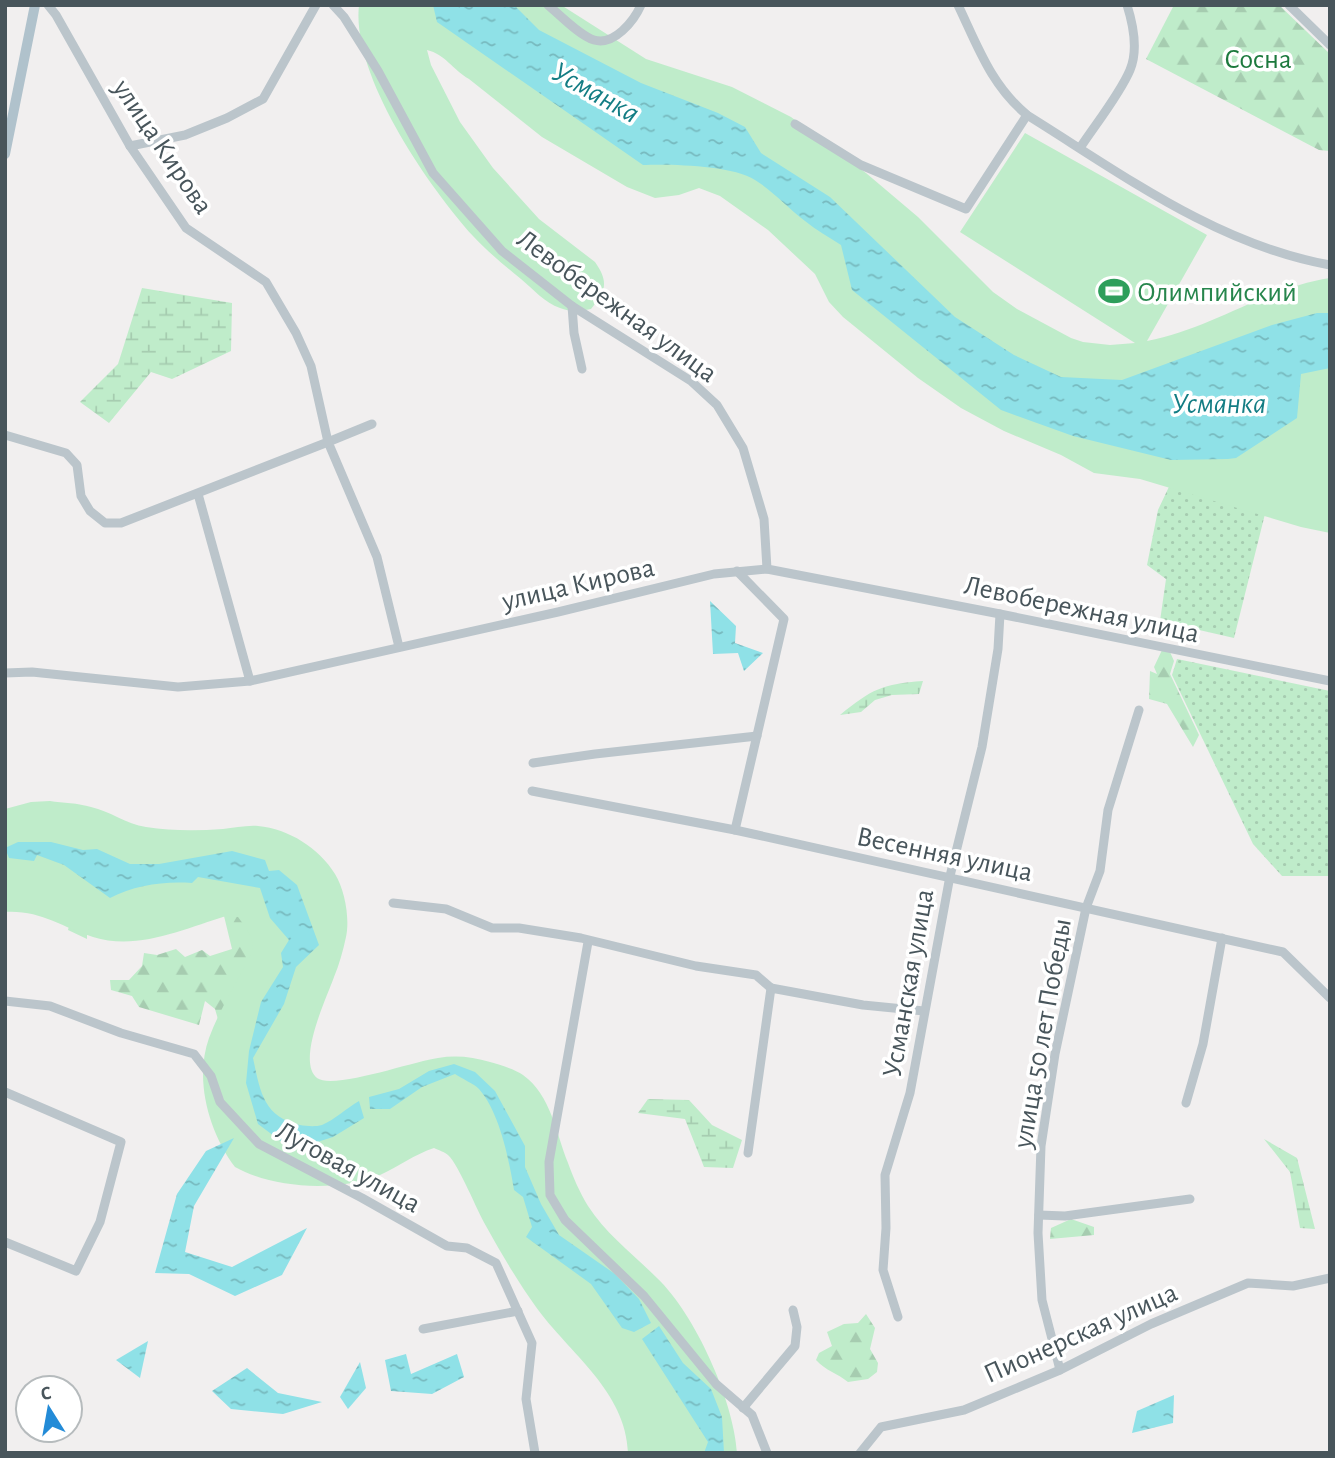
<svg xmlns="http://www.w3.org/2000/svg" width="1335" height="1458" font-family="'Alegreya Sans',sans-serif">
<style>
.grass{fill:url(#grass-dots)}
.forest{fill:url(#forest-firs)}
.wetland{fill:url(#wetland-marsh)}
.park{fill:#bfecca}
.water{fill:url(#water-ripples)}
.lines{fill:none;stroke-linecap:round;stroke-linejoin:round}
.minor{stroke:#bbc5cb;stroke-width:9}
.major{stroke:#b0c2cc;stroke-width:10}
.labels{text-anchor:middle;stroke-width:7;stroke-linejoin:round;paint-order:stroke}
.park-label{font-size:28px;fill:#1c793d;stroke:#fff}
.street-label{font-size:28px;fill:#48555b;stroke:#fff}
.leisure-label{font-size:28px;fill:#27864d;stroke:#fff;text-anchor:start}
.water-label{font-size:30px;font-style:italic;fill:#137d84;stroke:#fff}
</style>
<defs>
<pattern id="grass-dots" width="8" height="8" patternUnits="userSpaceOnUse" patternTransform="scale(1.75)"><rect width="8" height="8" fill="#bfecca"/><path d="M2 2h.1M6 6h.1" fill="none" stroke="#a6ccb0" stroke-width="1.8" stroke-linecap="round"/></pattern>
<pattern id="forest-firs" width="22" height="20" patternUnits="userSpaceOnUse" patternTransform="scale(1.75)"><rect width="22" height="20" fill="#bfecca"/><path d="M5 1l3.5 6h-7zM16 11l3.5 6h-7z" fill="#a6ccb0"/></pattern>
<pattern id="wetland-marsh" width="20" height="14" patternUnits="userSpaceOnUse" patternTransform="scale(1.75)"><rect width="20" height="14" fill="#bfecca"/><path d="M1 5h8M5 5V1M11 12h8M15 12V8" fill="none" stroke="#a6ccb0"/></pattern>
<pattern id="water-ripples" width="26" height="14" patternUnits="userSpaceOnUse" patternTransform="scale(1.75)"><rect width="26" height="14" fill="#8fe1e7"/><path d="M2 4q2-2 4 0t4 0M15 11q2-2 4 0t4 0" fill="none" stroke="#77b9be"/></pattern>
</defs>
<rect width="100%" height="100%" fill="#f1efef"/>
<g class="grass">
<path d="M1175 474 1266 510 1234 638 1160 621 1166 579 1147 565 1158 510Z"/>
<path d="M1177 659 1330 691V876H1282L1253 844 1172 675Z"/>
</g>
<g class="forest">
<path d="M1174 5H1279L1330 54V151L1319 150 1146 59Z"/>
<path d="M1162 650 1170 652 1174 661 1170 674 1199 735 1193 747 1167 704 1149 699 1150 671 1157 674 1154 667Z"/>
<path d="M5 826 270 918 222 1033 215 1009 205 1001 199 1025 139 1007 132 996 111 990 110 980H129L142 966 144 953 157 955 176 949 185 957 202 950 210 956 232 949 224 916 87 925V939L68 930 72 913Z"/>
<path d="M1071 1219 1094 1227V1235L1050 1239 1051 1228Z"/>
<path d="M866 1314 875 1328 870 1349 878 1363 877 1372 868 1379 848 1382C837 1373 826 1371 816 1360L819 1353 832 1346 827 1332 844 1324 858 1323Z"/>
</g>
<g class="wetland">
<path d="M142 288 232 303 231 351 172 379 151 372 109 423 80 402 118 364Z"/>
<path d="M923 681 919 694 892 695 875 700 861 712 840 715C872 689 882 684 923 681Z"/>
<path d="M648 1099 689 1100 712 1125 742 1140 733 1168 704 1167 685 1119 638 1113Z"/>
<path d="M1264 1139 1297 1158 1315 1229 1300 1228 1290 1172Z"/>
</g>
<g class="park">
<path d="M359 5H561L646 59 732 87 791 117 866 173 918 217 993 292 1017 309 1071 338 1083 342 1110 345 1135 343 960 232 1025 133 1207 235 1147 341C1211 329 1265 288 1330 278V533L1301 527 1140 479 1094 473 1061 455 1004 431 961 408 918 378 843 317 829 302 815 274 768 230 720 196 699 188 679 195 655 198 627 187 542 137 469 79C453 70 445 54 427 50L431 65 460 122 493 168 539 219 595 262C609 282 606 291 591 309 580 311 570 312 560 308 545 303 533 289 521 279 505 266 488 252 473 236 428 186 351 75 359 5Z"/>
<path d="M50 801C63 803 78 803 91 807 110 811 126 824 146 827 171 831 197 831 223 829 234 828 247 825 258 826 289 829 319 848 335 874 345 890 350 919 346 937 343 951 339 965 334 977 327 997 296 1061 317 1078 334 1090 414 1061 438 1058 456 1055 473 1057 490 1062 500 1065 515 1069 523 1075 551 1095 556 1133 568 1163 573 1177 580 1193 588 1206 606 1234 634 1255 657 1278 695 1314 734 1401 737 1453H628C626 1391 569 1353 536 1307 518 1282 501 1253 486 1226 477 1211 459 1165 448 1155 445 1152 438 1150 434 1148 415 1154 398 1167 380 1175 338 1192 274 1189 235 1167 209 1132 194 1080 209 1038 220 1008 239 979 253 950 253 936 246 928 238 917L226 916C184 929 137 951 93 937 61 927 41 910 5 912V809L31 802Z"/>
</g>
<g class="water">
<path d="M433 5H514L539 30 641 83 718 113 745 127 761 153 830 197 955 317 1014 355 1061 377 1122 380 1272 325 1317 313H1330V368L1301 374 1297 418 1236 458 1228 459 1171 460 1073 436 1001 410 852 290 841 245C829 237 816 230 805 221 788 208 773 191 755 180 732 165 670 164 643 165L437 22Z"/>
<path d="M710 601 736 626 735 643 763 653 744 671 738 653 713 654Z"/>
<path d="M18 842H51L83 850 97 849 130 864H159L232 851 265 860 269 871 279 870 297 885 319 945 296 967 284 1004 253 1058C260 1090 263 1117 300 1125 306 1126 315 1127 322 1125 334 1120 347 1108 359 1101L364 1118 333 1137 311 1144 286 1145 258 1124 246 1083 249 1051 261 1002 283 967 281 953 289 940 270 918 260 888 198 877 192 883C164 881 135 885 110 898L64 865 37 855 34 861 9 858 5 848Z"/>
<path d="M454 1064 475 1072 495 1091 525 1146V1167L541 1204 559 1235 615 1274 639 1299 651 1323 634 1332 622 1328 591 1284 526 1237 532 1227 523 1197 514 1190C509 1160 500 1113 479 1089 473 1083 462 1079 455 1074L422 1087 390 1109H370L369 1097 399 1089 429 1071Z"/>
<path d="M234 1138 194 1206 185 1252 232 1267 307 1228 282 1275 235 1296 189 1274 155 1273 177 1194 206 1151Z"/>
<path d="M659 1326 683 1363 711 1389 722 1417 724 1453H704L708 1442 642 1339Z"/>
<path d="M148 1341 140 1378 116 1360Z"/>
<path d="M406 1354 411 1374 457 1354 464 1377 432 1394 391 1391 385 1360Z"/>
<path d="M360 1362 366 1388 348 1409 340 1397Z"/>
<path d="M247 1368 278 1393 322 1402 283 1414 231 1409 212 1391Z"/>
<path d="M1174 1395 1173 1423 1132 1433 1137 1411Z"/>
</g>
<g class="lines">
<g class="minor">
<path d="M333 5 344 17 378 71 433 173 502 251 572 306 691 381 717 405 743 448 764 519 767 569 1000 614 1330 681"/>
<path d="M548 5C560 15 580 36 594 40 614 46 634 21 641 5"/>
<path d="M958 5C978 47 991 85 1027 115 1122 174 1217 245 1330 265"/>
<path d="M1289 5 1330 45"/>
<path d="M795 124 861 165 966 209 1027 115"/>
<path d="M130 146 185 135 227 118 263 99 316 5"/>
<path d="M1080 148C1095 125 1120 94 1130 70 1138 51 1133 24 1127 5"/>
<path d="M572 306 574 333 582 369"/>
<path d="M372 424 328 442 377 557 399 647"/>
<path d="M5 435 66 453 77 465 81 496 90 511 105 523H121L328 442 311 366 296 333 266 282 186 228 130 146 56 15 48 5"/>
<path d="M198 494 250 681"/>
<path d="M5 673 32 672 178 687 250 681 558 612 714 574 767 569"/>
<path d="M533 763 595 754 757 736"/>
<path d="M532 791 735 830 1283 952 1330 998"/>
<path d="M735 830 784 619 737 571"/>
<path d="M393 903 446 909 492 928H519L581 938 696 966 756 975 771 988"/>
<path d="M588 942 549 1162 550 1195 565 1220 644 1296 716 1384 752 1415 767 1453"/>
<path d="M5 1001 50 1006 121 1033 194 1054 211 1076 220 1102 259 1144 362 1198 447 1246 467 1248 496 1263 532 1343 526 1399 535 1453"/>
<path d="M5 1092 121 1142 100 1222 76 1271 5 1242"/>
<path d="M1186 1103 1203 1044 1222 938"/>
<path d="M748 1153 771 988 863 1005 924 1011"/>
<path d="M1039 1215 1065 1216 1190 1199"/>
<path d="M898 1317 883 1270 886 1228 885 1175 910 1093 950 876 982 747 998 649 1000 614"/>
<path d="M423 1329 518 1311"/>
<path d="M1060 1370 1042 1300 1038 1233 1041 1146 1055 1054 1086 908 1100 871 1108 810 1139 710"/>
<path d="M743 1408 795 1346 797 1327 793 1310"/>
<path d="M860 1453 881 1427 964 1410 1060 1370 1151 1324 1248 1283 1293 1286 1330 1278"/>
</g>
<path class="major" d="M5 154 35 5"/>
</g>
<defs>
<symbol id="stadium-bare" viewBox="-9 -9 18 18"><path d="M0-5a6.5 5 0 1 0 0 10a6.5 5 0 1 0 0-10ZM-3.5-1.8h7v3.6h-7Z" fill="#2e9e5b" stroke="#fff" stroke-width="2.5" paint-order="stroke"/></symbol>
</defs>
<g fill-rule="evenodd">
<use href="#stadium-bare" x="1092" y="269" width="44" height="44"/>
</g>
<g class="labels">
<g class="park-label">
<text x="1258" y="68">Сосна</text>
</g>
<g class="street-label">
<text transform="translate(164 146) rotate(56)" y="10">улица Кирова</text>
<text transform="translate(618 305) rotate(36)" y="10">Левобережная улица</text>
<text transform="translate(578 583) rotate(-13)" y="10">улица Кирова</text>
<text transform="translate(1082 608) rotate(12)" y="10">Левобережная улица</text>
<text transform="translate(945 853) rotate(12)" y="10">Весенняя улица</text>
<text transform="translate(907 983) rotate(-80)" y="10">Усманская улица</text>
<text transform="translate(1041 1033) rotate(-80)" y="10">улица 50 лет Победы</text>
<text transform="translate(349 1166) rotate(29)" y="10">Луговая улица</text>
<text transform="translate(1080 1332) rotate(-24)" y="10">Пионерская улица</text>
</g>
<g class="leisure-label">
<text x="1137" y="301">Олимпийский</text>
</g>
<g class="water-label">
<text transform="translate(596 92) rotate(29)" y="10">Усманка</text>
<text x="1219" y="413">Усманка</text>
</g>
</g>
<rect width="1335" height="1458" fill="none" stroke="#48555b" stroke-width="14"/>
<g transform="translate(49 1409) rotate(349)"><circle r="33" fill="#ffffff" stroke="#b6bbbd" stroke-width="2"/>
<path d="M0-5L12 26L0 18L-12 26Z" fill="#238bd7"/>
<text y="-10" font-size="19" font-weight="bold" text-anchor="middle" fill="#48555b">С</text>
</g>
</svg>
